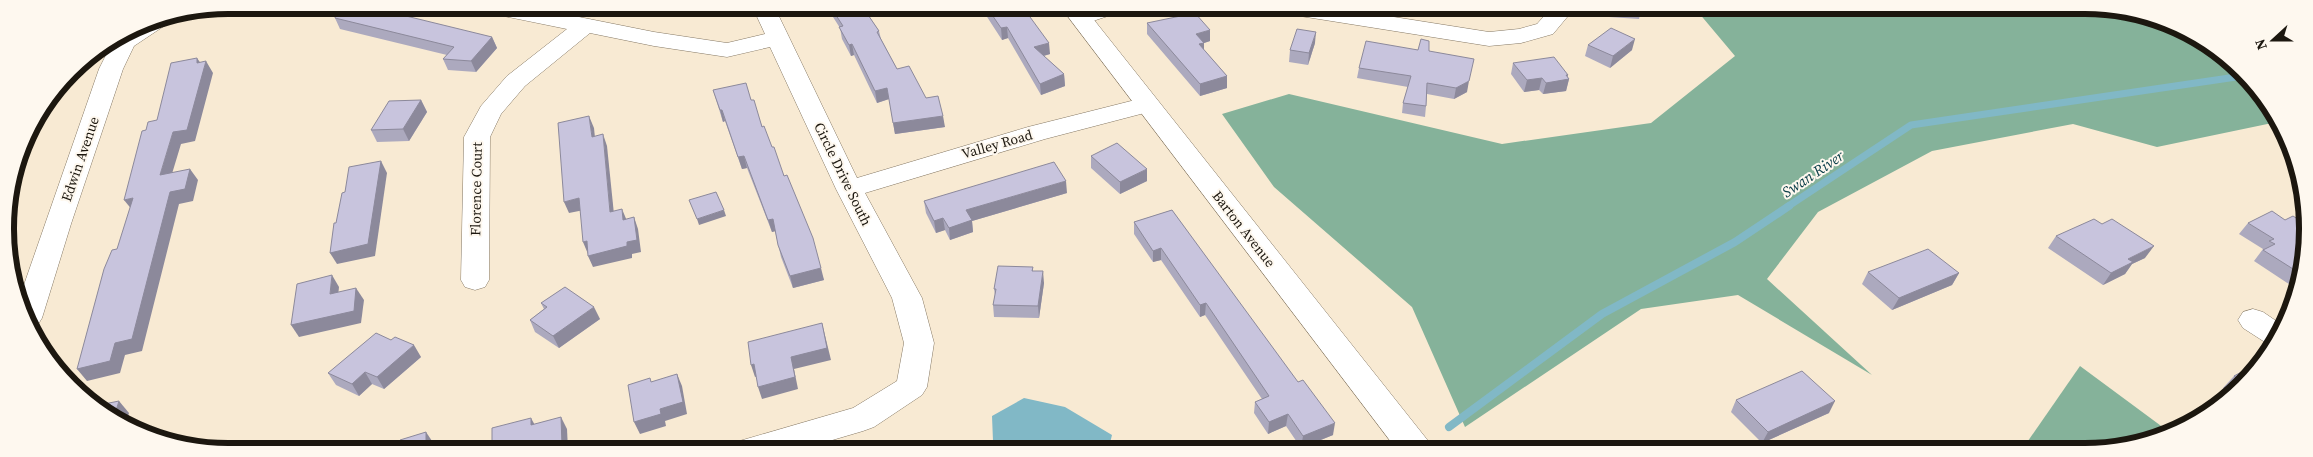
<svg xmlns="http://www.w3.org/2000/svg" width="2313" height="457" font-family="'Source Serif 4',serif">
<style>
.forest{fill:#85b29a}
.water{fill:#81b8c6}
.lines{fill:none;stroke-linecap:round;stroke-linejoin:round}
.stream-far1{stroke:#81b8c6;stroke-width:7}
.stream{stroke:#81b8c6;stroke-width:8}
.minor-casing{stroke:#867965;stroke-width:1}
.tertiary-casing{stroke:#867965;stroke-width:1}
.minor{fill:#fff;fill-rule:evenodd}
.tertiary{fill:#fff;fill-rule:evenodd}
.wall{fill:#aca9be}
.shaded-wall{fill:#8c899b}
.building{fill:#c8c4dd;stroke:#8c899b}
.labels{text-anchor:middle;stroke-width:4;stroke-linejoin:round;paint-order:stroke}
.street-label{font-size:14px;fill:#1c170f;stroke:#fef8ef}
.water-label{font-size:15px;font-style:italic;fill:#0e414b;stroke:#fef8ef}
.rim{fill:none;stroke:#1c170f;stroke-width:6}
</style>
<rect width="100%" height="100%" fill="#f8ead3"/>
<g class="forest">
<path d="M1693 6 2113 7 2196 35 2262 92 2277 122 2157 147 2073 124 1932 151 1818 212 1767 279 1872 375 1738 295 1641 309 1465 427 1412 307 1274 187 1222 114 1289 94 1502 144 1651 123 1735 56Z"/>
<path d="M2080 366 2172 434 2099 451H2021Z"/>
</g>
<path class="water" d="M1024 398 1065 407 1112 435 1108 451H991L993 441 992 416Z"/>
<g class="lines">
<path class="stream-far1" d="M1787 207 1911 125 2243 76"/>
<path class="stream" d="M1449 427 1602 314 1735 242 1789 206"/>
<defs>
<g id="minor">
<path d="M473 5H519L654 32 727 43 765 34 752 6H774L857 178 1028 127 1147 97 1156 100 1159 105 1156 110 1045 139 865 193 922 298 934 343 927 387 922 395 874 427 863 431 795 451H732L736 442 853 408 897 381 904 343 892 298 836 189 770 47 727 57 654 46 590 33 525 86 501 114 490 137 489 280 485 287 475 290 465 287 461 280 464 137 481 106 507 76 567 29 484 12 476 10Z"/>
<path d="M1094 6H1126L1123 11 1081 25 1073 23 1070 18 1073 13Z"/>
<path d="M1270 6H1324L1489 32 1519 29 1537 24 1545 15 1544 6H1566L1568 16 1553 34 1521 43 1489 46 1281 13 1273 11Z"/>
<path d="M169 17 170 19 167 24 134 46 123 69 71 224 42 318 37 326 32 327 18 302 99 69 112 43 143 22Z"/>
<path d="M2253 309 2263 312 2285 327 2271 346 2243 328 2238 320 2243 312Z"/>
</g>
<path id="tertiary" d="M1060 6H1083L1429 442 1433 451H1398Z"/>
</defs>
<use href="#minor" class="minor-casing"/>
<use href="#tertiary" class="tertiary-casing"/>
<use href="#minor" class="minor"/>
<use href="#tertiary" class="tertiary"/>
</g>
<g class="wall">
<path d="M826 6H862L879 31 881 39 897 69 926 98 945 127 895 134 889 99 877 103 854 55 851 56 842 39 840 28Z"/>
<path d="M980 6H1022L1050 54 1044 56 1064 74 1065 86 1041 95 1008 38 1002 40Z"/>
<path d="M1469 6H1493L1482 13Z"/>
<path d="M1606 6H1642V7L1639 19 1609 17Z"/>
<path d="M335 18 492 37 497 48 476 72 448 70 443 59 447 55 340 29Z"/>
<path d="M1147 23 1210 41 1204 43V50L1227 76V88L1200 96 1147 34Z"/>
<path d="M1315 43 1308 65 1289 62 1290 50Z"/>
<path d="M1588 45 1632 50 1610 68 1585 56Z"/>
<path d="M1429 51 1467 92 1454 99 1427 94 1426 106 1425 117 1402 113 1403 103 1408 87 1357 78 1359 68Z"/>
<path d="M1513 63 1567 76 1569 79 1566 91 1543 94 1539 90 1524 92 1511 74Z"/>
<path d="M713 90 751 100 784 176 824 280 793 288 781 257 775 231 772 232 747 168 742 169 725 121 723 122Z"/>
<path d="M421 100 427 112 409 141 377 142 371 130Z"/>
<path d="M1091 156 1147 181 1120 194 1091 168Z"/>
<path d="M2301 185 2302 199 2294 194Z"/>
<path d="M1067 193 972 221 973 232 950 240 945 230 936 233 926 213 924 201Z"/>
<path d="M1172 210 1333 435 1301 448 1286 426 1268 434 1254 413 1255 402 1262 399 1205 315 1200 317 1161 260 1153 262 1134 234V222Z"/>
<path d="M2248 223 2306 257 2297 287 2295 288 2254 261 2263 249 2239 234Z"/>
<path d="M2056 236 2145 258 2132 264 2125 274 2103 285 2048 248Z"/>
<path d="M1033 267V271L1044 283 1039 318 994 317 993 305 995 295 994 289Z"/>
<path d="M1868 272 1959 273 1952 285 1892 310 1862 284Z"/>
<path d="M541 303 600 319 559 348 535 332 530 320 544 309Z"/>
<path d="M391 340 421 357 384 389 372 384 359 396 336 385 328 373Z"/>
<path d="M2260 362 2242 387 2232 394 2223 388 2234 376Z"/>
<path d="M1736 400 1829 413 1762 443 1731 412Z"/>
</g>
<g class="shaded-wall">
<path d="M673 5H703L675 11Z"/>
<path d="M1483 6H1493L1482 13Z"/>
<path d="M1007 27 1008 38 1002 40 1001 28Z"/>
<path d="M1210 30V41L1204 43V54L1198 56 1196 34Z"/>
<path d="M1316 32 1315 43 1308 65 1309 53Z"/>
<path d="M492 37 497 48 476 72 471 61Z"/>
<path d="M1635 39 1632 50 1610 68 1613 56Z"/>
<path d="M1049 43 1050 54 1035 58 1034 47Z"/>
<path d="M852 44 854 55 851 56 849 45Z"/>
<path d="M197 58 204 68 206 61 213 73 195 141 181 144 168 187 160 175 173 132 197 63Z"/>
<path d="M1064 74 1065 86 1041 95 1040 84Z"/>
<path d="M1566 75H1568L1567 79H1569L1566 91 1543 94 1546 83Z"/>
<path d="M1227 76V88L1200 96V84Z"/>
<path d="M1542 78 1539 90 1524 92 1527 80Z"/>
<path d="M1469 81 1467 92 1454 99 1456 88Z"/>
<path d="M887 88 889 99 877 103 875 91Z"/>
<path d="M421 100 427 112 409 141 403 129Z"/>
<path d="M720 110H722L725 121 723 122Z"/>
<path d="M589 116 594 128 596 148 592 137Z"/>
<path d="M943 116 945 127 895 134 893 123Z"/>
<path d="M33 123 36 127 21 158 18 168 28 130Z"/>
<path d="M603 134 607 146 615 224 610 212Z"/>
<path d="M744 156 747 168 742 169 738 157Z"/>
<path d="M381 161 387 173 375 256 337 264 330 253Z"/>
<path d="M190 169 198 180 193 201 179 204 142 351 125 355 120 373 87 381 77 369 115 343 170 192Z"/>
<path d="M1147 169V181L1120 194V182Z"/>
<path d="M1066 181 1067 193 972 221 973 232 950 240 949 228 966 210Z"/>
<path d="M133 198V211L124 200Z"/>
<path d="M579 198 584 210 569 213 564 202Z"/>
<path d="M622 209 627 221 623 220Z"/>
<path d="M724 210 726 216 699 225 697 219Z"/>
<path d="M634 217 638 229 641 252 632 254V258L593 267 588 256 627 242Z"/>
<path d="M943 218 945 230 936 233 934 221Z"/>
<path d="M773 219 776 231 772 232 768 220Z"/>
<path d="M587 241 588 254 583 242Z"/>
<path d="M2154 246 2145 258 2132 264 2125 274 2103 285 2111 273 2128 259Z"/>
<path d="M1161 248V260L1153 262V251Z"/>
<path d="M821 268 824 280 793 288 790 276Z"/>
<path d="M1043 271 1044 283 1039 318 1038 306Z"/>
<path d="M1959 273 1952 285 1892 310 1899 298Z"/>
<path d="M332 275 339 287 337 306 330 294Z"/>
<path d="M356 288 364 300 361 323 299 337 291 325Z"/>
<path d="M1206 303 1205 315 1200 317V305Z"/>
<path d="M594 307 600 319 559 348 553 336Z"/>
<path d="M822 323 831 360 794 369 798 389 762 399 758 387 791 357Z"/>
<path d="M414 345 421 357 384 389 377 377Z"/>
<path d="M754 364 758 376 755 377 751 365Z"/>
<path d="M365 372 372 384 359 396 352 384Z"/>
<path d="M677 374 682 386 687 414 665 421 666 426 640 434 634 422 660 409Z"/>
<path d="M119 401 129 413 125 426 114 417Z"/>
<path d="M1835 401 1829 413 1762 443 1768 432Z"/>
<path d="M1288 414 1286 426 1268 434 1269 422Z"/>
<path d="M561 417 567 429 568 450H543Z"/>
<path d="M531 418 537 429 531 425Z"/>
<path d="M1335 423 1333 435 1301 448 1303 436Z"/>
<path d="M426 432 434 444V450H426Z"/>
</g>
<g class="building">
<path d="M338 5H361L492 37 471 61 443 59 454 47 335 18Z"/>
<path d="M830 6H862L879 31 877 32 897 69 909 66 926 98 938 96 943 116 893 123 887 88 875 91 852 44 849 45 839 27 843 26Z"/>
<path d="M986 6H1022L1049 43 1034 47 1064 74 1040 84 1007 27 1001 28Z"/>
<path d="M1622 6H1642V7Z"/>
<path d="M1195 13 1210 30 1196 34 1204 43 1199 44 1227 76 1200 84 1147 23Z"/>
<path d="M1611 28 1635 39 1613 56 1588 45Z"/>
<path d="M1297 29 1316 32 1309 53 1290 50Z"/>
<path d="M1421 39 1429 41V51L1474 59 1469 81 1456 88 1427 83 1426 106 1403 103 1411 76 1359 68 1366 41 1418 50Z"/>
<path d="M1554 57 1568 75H1566L1569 79 1546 83 1542 78 1527 80 1513 63Z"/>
<path d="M197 58V63L206 61 187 130 173 132 160 175 190 169 185 189 170 192 132 339 115 343 110 361 77 369 104 269 112 250 117 249 133 198 124 200 142 131 146 130 148 122 157 120 171 63Z"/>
<path d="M746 83 751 100H754L762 127 764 126 772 147H774L784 176 787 175 813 238 821 268 790 276 778 245 773 219 768 220 744 156 738 157 722 110H720L713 90Z"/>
<path d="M421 100 403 129 371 130 389 101Z"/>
<path d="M589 116 592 137 603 134 610 212 622 209 623 220 634 217 637 240 627 242V246L588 256 587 241 583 242 579 198 564 202 558 123Z"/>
<path d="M1117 143 1147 169 1120 182 1091 156Z"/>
<path d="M381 161 368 244 330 253 334 223H336L342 193 345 192 349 167Z"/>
<path d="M1054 162 1066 181 966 210 972 220 949 228 943 218 934 221 924 201Z"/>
<path d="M716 192 724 210 697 219 689 200Z"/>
<path d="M1172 210 1298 382 1303 380 1335 423 1303 436 1288 414 1269 422 1255 402 1269 396 1206 303 1200 305 1161 248 1153 251 1134 222Z"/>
<path d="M2272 211 2285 220 2293 216 2304 223 2306 257 2301 274 2263 250 2275 244 2269 241 2274 239 2248 223Z"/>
<path d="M2094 219 2102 224 2112 219 2154 246 2128 259 2133 262 2111 273 2056 236Z"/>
<path d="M1928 249 1959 273 1899 298 1868 272Z"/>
<path d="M998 266 1033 267 1032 271H1043L1038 306 993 305 996 289H994Z"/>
<path d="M332 275 330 294 356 288 354 311 291 325 297 284Z"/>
<path d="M565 287 594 307 553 336 530 320 547 307 541 303Z"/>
<path d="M822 323 827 348 791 357 795 377 758 387 754 364 751 365 748 342Z"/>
<path d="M376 333 391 340 395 337 414 345 377 377 365 372 352 384 328 373Z"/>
<path d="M2260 362 2245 384 2234 376Z"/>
<path d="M1802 371 1835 401 1768 432 1736 400Z"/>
<path d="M677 374 683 402 660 409 661 414 634 422 628 385 650 378 651 382Z"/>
<path d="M119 401 114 417 99 405Z"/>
<path d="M561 417 562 445 543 450H492V428L531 418V425Z"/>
<path d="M426 432V450H396L400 449V440Z"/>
<path d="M1598 445 1604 451H1585Z"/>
</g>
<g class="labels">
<g class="street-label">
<text transform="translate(997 144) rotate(-16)" y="5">Valley Road</text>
<text transform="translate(80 159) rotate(-71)" y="5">Edwin Avenue</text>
<text transform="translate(843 174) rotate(64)" y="5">Circle Drive South</text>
<text transform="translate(476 189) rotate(-89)" y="5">Florence Court</text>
<text transform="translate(1244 229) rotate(52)" y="5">Barton Avenue</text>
</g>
<g class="water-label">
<text transform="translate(1813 174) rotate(-34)" y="5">Swan River</text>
</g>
</g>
<path d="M0 0H2313V457H0ZM228 14H2085A214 214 0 0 1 2299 228V229A214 214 0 0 1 2085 443H228A214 214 0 0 1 14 229V228A214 214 0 0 1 228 14Z" fill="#fef8ef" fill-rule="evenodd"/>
<path class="rim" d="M228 14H2085A214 214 0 0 1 2299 228V229A214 214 0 0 1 2085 443H228A214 214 0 0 1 14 229V228A214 214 0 0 1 228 14Z"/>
<g transform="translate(2273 40) rotate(249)" stroke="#fef8ef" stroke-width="4" paint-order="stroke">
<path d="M0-4L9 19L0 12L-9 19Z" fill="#1c170f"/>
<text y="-8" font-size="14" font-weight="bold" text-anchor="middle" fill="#1c170f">N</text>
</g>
</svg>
